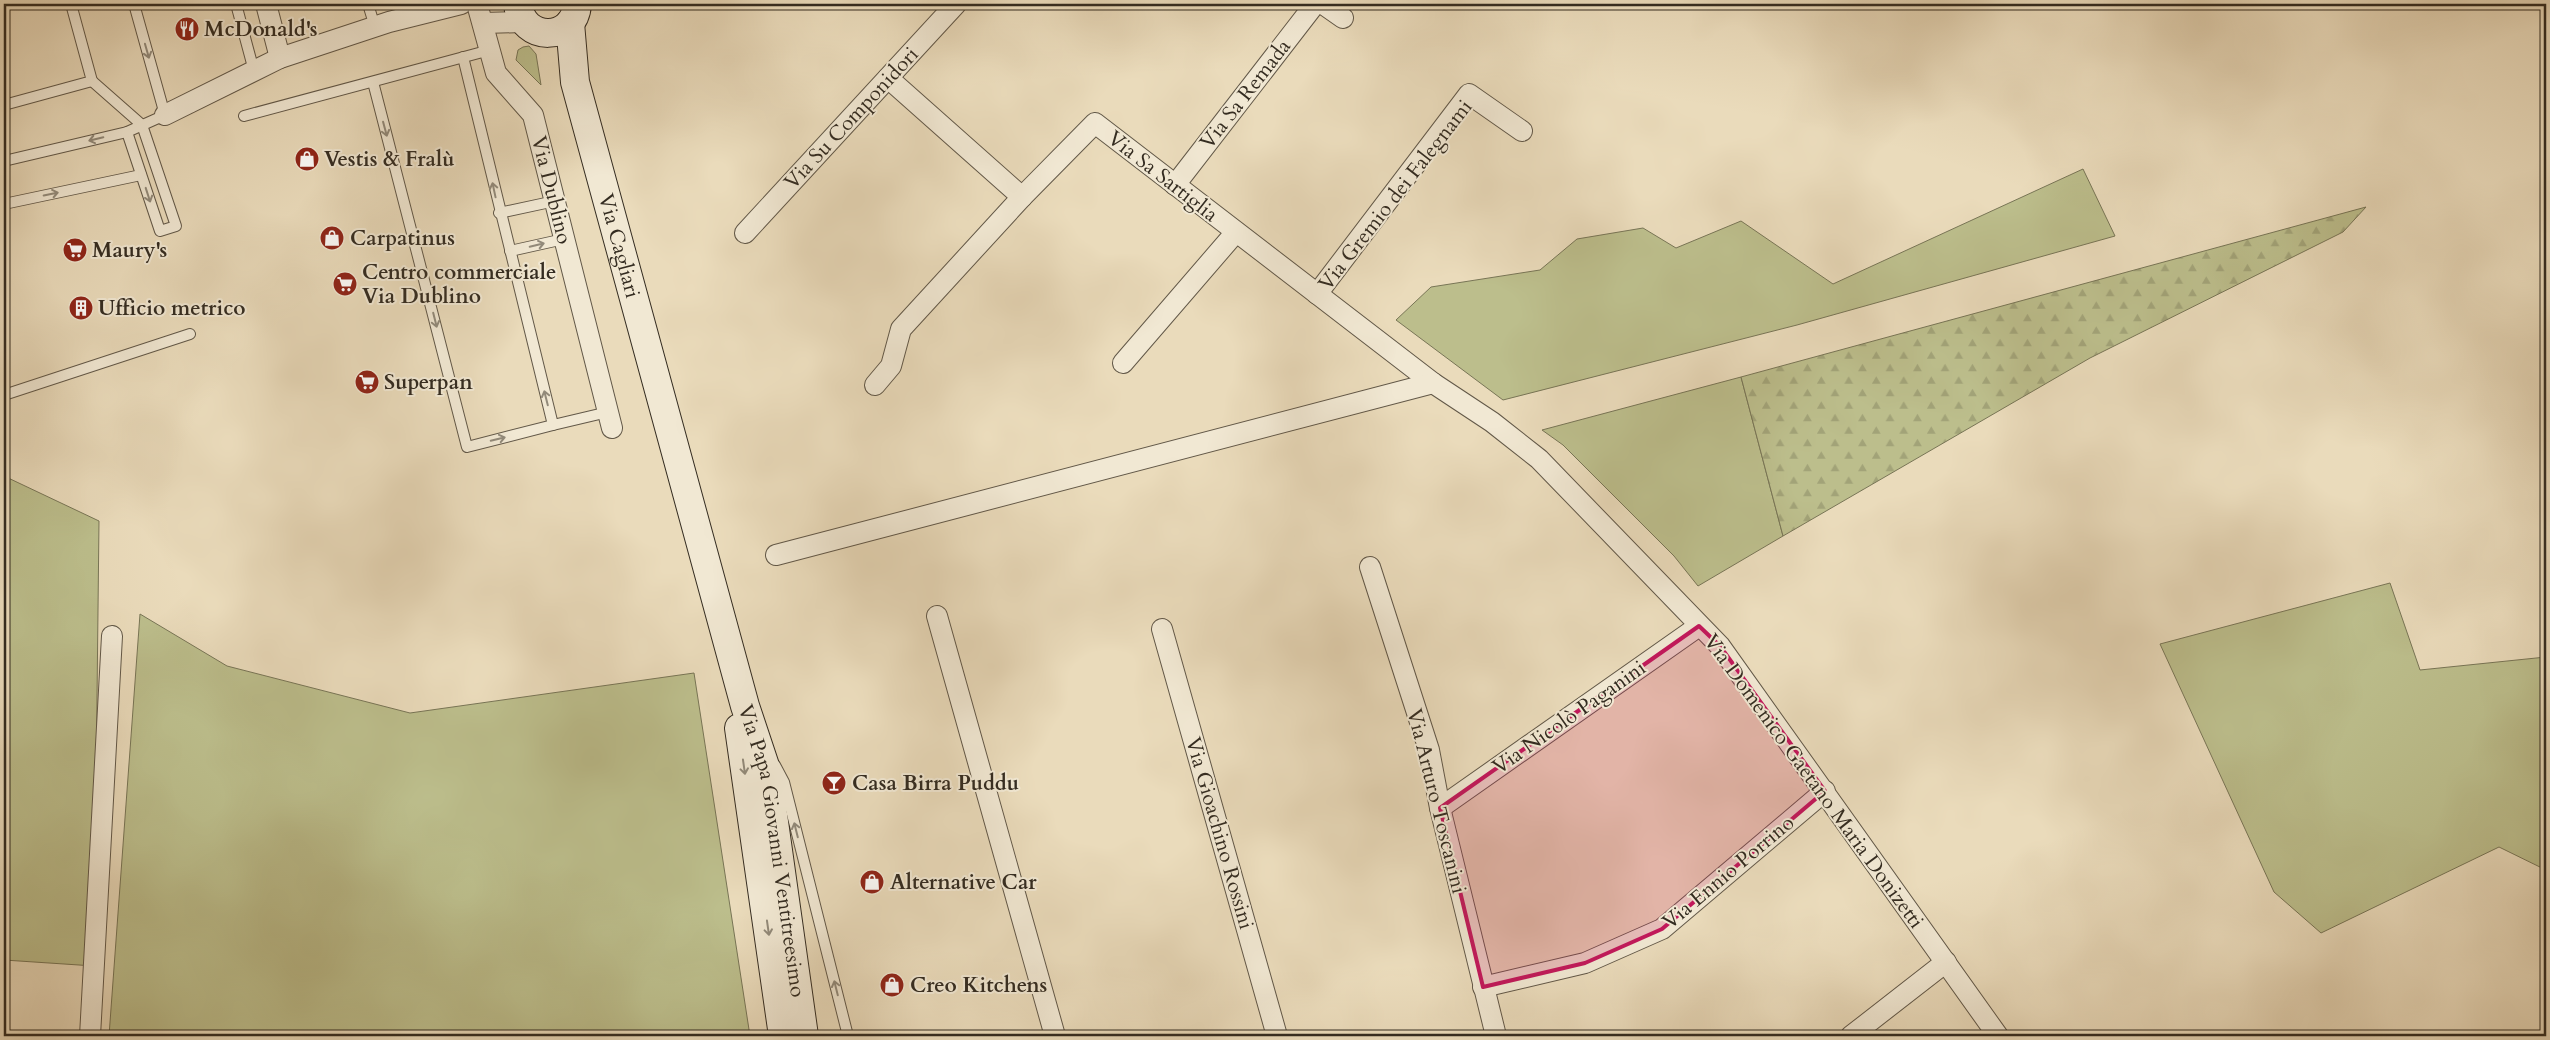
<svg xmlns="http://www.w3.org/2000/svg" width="2550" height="1040" font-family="Cardo,serif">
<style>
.green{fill:#bcbe8c;stroke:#787556}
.forest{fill:url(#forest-firs);stroke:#787556}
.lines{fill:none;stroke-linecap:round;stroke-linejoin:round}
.service-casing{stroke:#625848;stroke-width:12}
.minor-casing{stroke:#625848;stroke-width:22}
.secondary-casing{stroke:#342c21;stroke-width:30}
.service{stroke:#f1e8d3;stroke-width:10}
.minor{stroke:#f1e8d3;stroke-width:20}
.secondary{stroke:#f1e8d3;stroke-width:28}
.oneway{stroke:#928a7a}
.marked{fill:#c2185b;fill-opacity:0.2;stroke:#c2185b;stroke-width:4;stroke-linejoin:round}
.labels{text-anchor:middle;stroke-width:4;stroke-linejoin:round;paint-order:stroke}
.poi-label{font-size:21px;font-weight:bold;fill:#342c21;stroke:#f1e8d3;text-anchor:start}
.street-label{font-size:21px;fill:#342c21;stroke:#f1e8d3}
</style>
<defs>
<pattern id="forest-firs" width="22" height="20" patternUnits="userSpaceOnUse" patternTransform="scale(1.25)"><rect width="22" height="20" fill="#bcbe8c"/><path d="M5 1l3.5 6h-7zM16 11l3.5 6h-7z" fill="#a2a378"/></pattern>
</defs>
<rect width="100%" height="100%" fill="#eadbbb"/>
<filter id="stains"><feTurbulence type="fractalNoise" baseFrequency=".004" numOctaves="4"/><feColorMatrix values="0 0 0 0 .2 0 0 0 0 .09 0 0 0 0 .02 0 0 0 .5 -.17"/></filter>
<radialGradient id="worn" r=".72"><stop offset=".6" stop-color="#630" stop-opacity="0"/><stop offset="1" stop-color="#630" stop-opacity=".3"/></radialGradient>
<g class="green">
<path d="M529 46 536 54 541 85 516 60 518 50 523 47Z"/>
<path d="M2083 169 2115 236 1797 325 1503 400 1396 320 1431 287 1540 270 1577 239 1643 228 1676 248 1741 221 1833 284Z"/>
<path d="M1741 377 1783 536 1698 586 1674 556 1563 445 1542 430Z"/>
<path d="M4 476 99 521 94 966 4 960Z"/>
<path d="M2390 583 2420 670 2546 657V870L2499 847 2321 933 2274 892 2160 644Z"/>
<path d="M140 614 227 666 410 713 694 673 750 1036H109Z"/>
</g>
<path class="forest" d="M2366 207 2343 232 2090 358 1783 536 1741 377Z"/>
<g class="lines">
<defs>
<g id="service">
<path d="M236 4 254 71"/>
<path d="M368 4 375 27"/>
<path d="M463 57 553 425 608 412"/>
<path d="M92 81 142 125 176 226 160 231 127 132"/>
<path d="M373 82 467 447 553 425"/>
<path d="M4 105 92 81 71 4"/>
<path d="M244 116 490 50"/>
<path d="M4 161 127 132 165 115 134 4"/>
<path d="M4 204 141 175"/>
<path d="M499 213 555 201"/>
<path d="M510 251 564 239"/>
<path d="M4 395 190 334"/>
<path d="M775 765 784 782 848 1036"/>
</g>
<g id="minor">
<path d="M266 4 280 58"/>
<path d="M477 4 496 73 533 115 612 428"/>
<path d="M1323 4 1343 18"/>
<path d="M483 23 524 22"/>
<path d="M888 78 1022 197"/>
<path d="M165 115 280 58 389 22 461 4"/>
<path d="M1175 185 1315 4"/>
<path d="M745 233 956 4"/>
<path d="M1317 294 1469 94 1522 131"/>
<path d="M1123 363 1236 232"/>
<path d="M875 385 891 366 901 329 1022 197 1095 123 1433 383 1492 422 1539 459 1720 646 1998 1036"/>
<path d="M776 555 1433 383"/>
<path d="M1370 567 1429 750 1440 808 1496 1036"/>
<path d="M937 616 1055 1036"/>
<path d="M1162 629 1277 1036"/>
<path d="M1440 808 1699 626"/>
<path d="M1483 987 1585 963 1662 929 1825 791"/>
<path d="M90 1036 112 636"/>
<path d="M1851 1036 1946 962"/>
</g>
<g id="secondary">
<path d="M518 4C522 43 575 42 577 4"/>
<path id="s1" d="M570 23 575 82 745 706 767 772 804 1036"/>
<path d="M739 728 783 1036"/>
</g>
</defs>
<use href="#service" class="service-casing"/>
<use href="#minor" class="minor-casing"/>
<use href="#secondary" class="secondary-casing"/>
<use href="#service" class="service"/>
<use href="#minor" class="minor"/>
<use href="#secondary" class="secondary"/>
</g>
<defs><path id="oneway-shaft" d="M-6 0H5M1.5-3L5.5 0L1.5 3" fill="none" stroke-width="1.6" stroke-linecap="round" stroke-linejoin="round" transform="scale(1.25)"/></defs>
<g class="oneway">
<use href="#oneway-shaft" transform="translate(147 51) rotate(74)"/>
<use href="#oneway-shaft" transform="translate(385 129) rotate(75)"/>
<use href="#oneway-shaft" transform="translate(96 139) rotate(167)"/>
<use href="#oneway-shaft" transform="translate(494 190) rotate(-102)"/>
<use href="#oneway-shaft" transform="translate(51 194) rotate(-12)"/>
<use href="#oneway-shaft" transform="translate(148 195) rotate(72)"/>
<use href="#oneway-shaft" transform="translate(537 245) rotate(-13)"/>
<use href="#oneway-shaft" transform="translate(435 320) rotate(76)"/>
<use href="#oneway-shaft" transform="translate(546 398) rotate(-104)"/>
<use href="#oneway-shaft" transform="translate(498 439) rotate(-14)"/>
<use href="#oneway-shaft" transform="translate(744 767) rotate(82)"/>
<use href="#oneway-shaft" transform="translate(796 830) rotate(-104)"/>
<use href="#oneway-shaft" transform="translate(768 928) rotate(82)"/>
<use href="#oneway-shaft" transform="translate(836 988) rotate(-104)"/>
</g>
<path class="marked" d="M1699 626 1720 646 1825 791 1662 929 1585 963 1483 987 1440 808Z"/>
<defs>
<symbol id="restaurant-disc" viewBox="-11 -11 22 22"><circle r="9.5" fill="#8f2418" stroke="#f1e8d3"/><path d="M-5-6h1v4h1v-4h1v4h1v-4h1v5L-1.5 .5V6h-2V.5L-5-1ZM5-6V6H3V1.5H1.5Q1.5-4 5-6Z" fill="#fff"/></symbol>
<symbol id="shop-disc" viewBox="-11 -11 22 22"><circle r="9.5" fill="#8f2418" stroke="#f1e8d3"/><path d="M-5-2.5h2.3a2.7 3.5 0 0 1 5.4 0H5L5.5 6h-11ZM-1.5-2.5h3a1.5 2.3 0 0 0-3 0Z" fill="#fff"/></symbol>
<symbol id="supermarket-disc" viewBox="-11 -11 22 22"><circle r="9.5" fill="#8f2418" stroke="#f1e8d3"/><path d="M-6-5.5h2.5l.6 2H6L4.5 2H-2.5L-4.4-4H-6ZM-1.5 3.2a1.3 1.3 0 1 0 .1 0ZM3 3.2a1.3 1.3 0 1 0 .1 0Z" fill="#fff"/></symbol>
<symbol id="building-disc" viewBox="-11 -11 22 22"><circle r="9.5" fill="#8f2418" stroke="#f1e8d3"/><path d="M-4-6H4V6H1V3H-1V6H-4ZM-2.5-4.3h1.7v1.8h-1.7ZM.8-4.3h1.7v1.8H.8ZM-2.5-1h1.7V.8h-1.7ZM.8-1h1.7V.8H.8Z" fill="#fff"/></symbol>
<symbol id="bar-disc" viewBox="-11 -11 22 22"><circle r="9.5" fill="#8f2418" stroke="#f1e8d3"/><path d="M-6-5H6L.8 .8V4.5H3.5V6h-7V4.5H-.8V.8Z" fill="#fff"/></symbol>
</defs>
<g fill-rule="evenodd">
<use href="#restaurant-disc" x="173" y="15" width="28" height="28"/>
<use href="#shop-disc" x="293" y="145" width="28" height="28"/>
<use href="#shop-disc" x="318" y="224" width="28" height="28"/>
<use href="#supermarket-disc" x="61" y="236" width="28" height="28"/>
<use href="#supermarket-disc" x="331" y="270" width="28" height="28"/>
<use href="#building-disc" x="67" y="294" width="28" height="28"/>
<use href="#supermarket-disc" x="353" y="368" width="28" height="28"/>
<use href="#bar-disc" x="820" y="769" width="28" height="28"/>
<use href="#shop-disc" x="858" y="868" width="28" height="28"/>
<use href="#shop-disc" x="878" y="971" width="28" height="28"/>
</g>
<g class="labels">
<g class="poi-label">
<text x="204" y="36">McDonald's</text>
<text x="324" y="166">Vestis &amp; Fralù</text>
<text x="350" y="245">Carpatinus</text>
<text x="92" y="257">Maury's</text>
<text x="362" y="279">Centro commerciale<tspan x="362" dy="24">Via Dublino</tspan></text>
<text x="98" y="315">Ufficio metrico</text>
<text x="384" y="389">Superpan</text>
<text x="852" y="790">Casa Birra Puddu</text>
<text x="890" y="889">Alternative Car</text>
<text x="910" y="992">Creo Kitchens</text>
</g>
<g class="street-label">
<text transform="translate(1245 94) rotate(-52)" y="7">Via Sa Remada</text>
<text transform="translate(851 118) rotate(-47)" y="7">Via Su Componidori</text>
<text transform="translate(1163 176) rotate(38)" y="7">Via Sa Sartiglia</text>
<text transform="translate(552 190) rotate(76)" y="7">Via Dublino</text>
<text transform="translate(1395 195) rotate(-52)" y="7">Via Gremio dei Falegnami</text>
<text dy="7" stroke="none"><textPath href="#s1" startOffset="229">Via Cagliari</textPath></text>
<text transform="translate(1569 717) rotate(-35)" y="7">Via Nicolò Paganini</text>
<text transform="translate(1814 781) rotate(54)" y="7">Via Domenico Gaetano Maria Donizetti</text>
<text transform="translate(1437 801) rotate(76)" y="7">Via Arturo Toscanini</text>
<text transform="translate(1220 833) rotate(74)" y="7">Via Gioachino Rossini</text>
<text dy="7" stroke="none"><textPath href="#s1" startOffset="854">Via Papa Giovanni Ventitreesimo</textPath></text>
<text transform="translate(1728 872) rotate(-40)" y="7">Via Ennio Porrino</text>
</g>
</g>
<rect width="2550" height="1040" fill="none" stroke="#eadbbb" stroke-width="20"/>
<rect x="5" y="5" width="2540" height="1030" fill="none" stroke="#342c21" stroke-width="2.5"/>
<rect x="10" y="10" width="2530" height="1020" fill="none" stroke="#342c21"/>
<rect width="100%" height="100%" filter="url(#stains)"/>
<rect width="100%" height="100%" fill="url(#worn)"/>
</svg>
